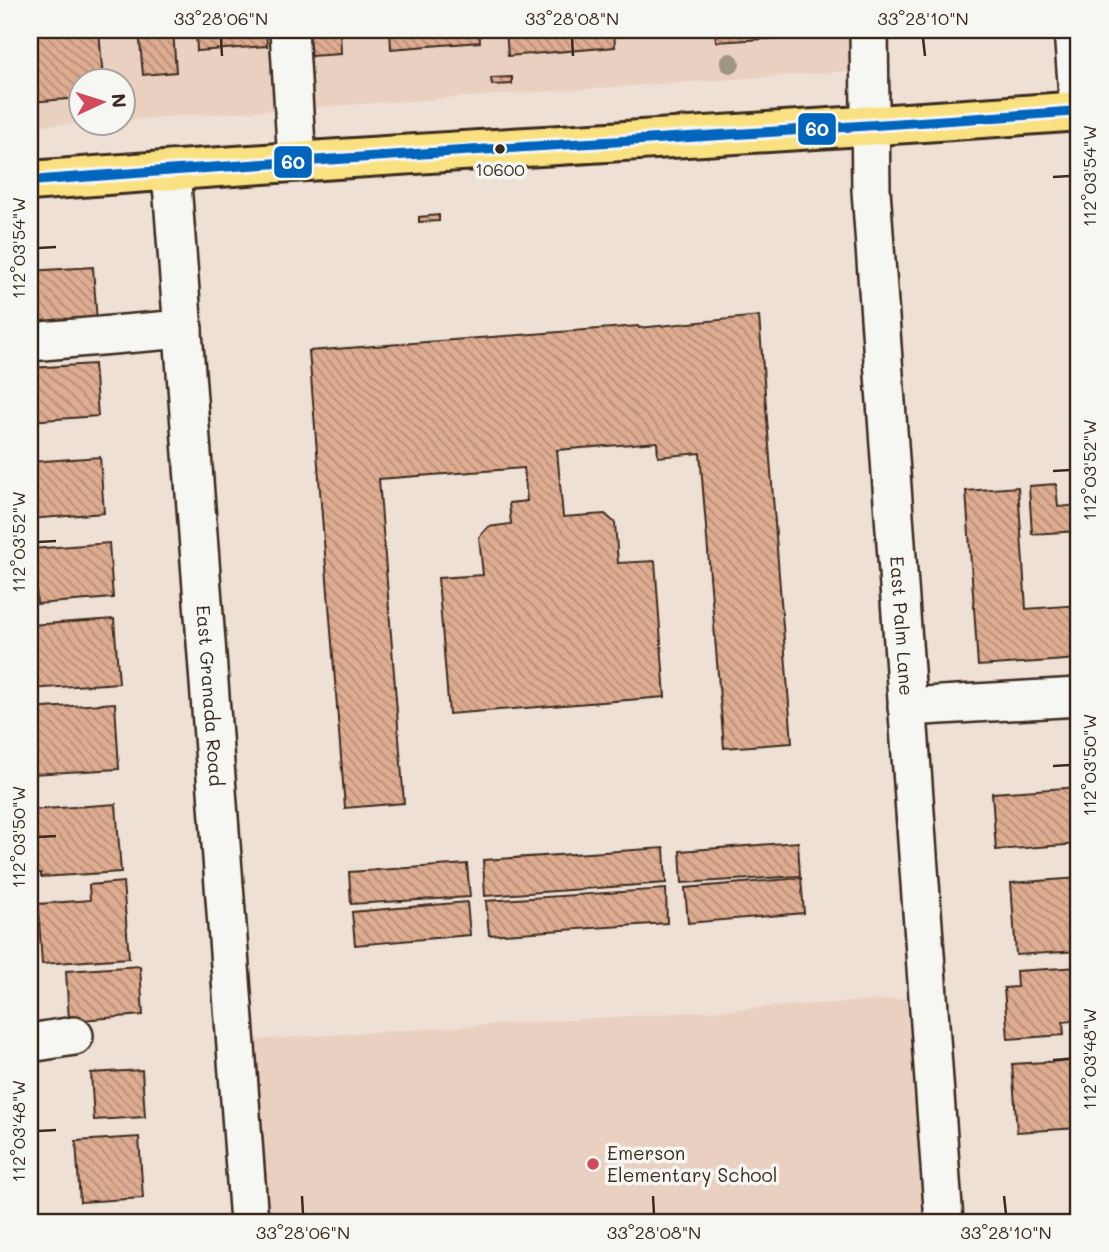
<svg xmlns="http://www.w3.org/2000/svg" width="1109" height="1252" font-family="Mali,sans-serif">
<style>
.built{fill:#ead0c1}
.building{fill:url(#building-back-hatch);stroke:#3b2a1e;stroke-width:2}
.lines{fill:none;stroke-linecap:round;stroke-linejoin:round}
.minor-casing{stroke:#3b2a1e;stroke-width:42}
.major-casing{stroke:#3b2a1e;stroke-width:44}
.minor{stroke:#f6f6f2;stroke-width:37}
.major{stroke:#f9e181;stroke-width:38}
.bus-1-casing{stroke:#f6f6f2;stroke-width:16}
.bus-1{stroke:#0065bd;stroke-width:10}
.tree{fill:#9e9581}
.ticks{fill:none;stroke:#3b2a1e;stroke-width:2.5}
.bus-dot{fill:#3b2a1e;stroke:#f6f6f2;stroke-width:2.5}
.poi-dot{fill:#d1495b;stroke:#f6f6f2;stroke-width:2.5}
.labels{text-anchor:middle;stroke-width:7;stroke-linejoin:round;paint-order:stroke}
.bus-label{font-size:17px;fill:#3b2a1e;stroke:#f6f6f2}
.street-label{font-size:19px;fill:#3b2a1e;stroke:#f6f6f2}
.poi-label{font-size:19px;fill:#3b2a1e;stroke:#f6f6f2;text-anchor:start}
.line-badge{stroke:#f6f6f2;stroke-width:2.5}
.badge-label{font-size:19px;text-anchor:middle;font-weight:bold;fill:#fff}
.neatline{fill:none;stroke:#3b2a1e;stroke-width:2.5}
.ticks-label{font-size:18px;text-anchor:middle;fill:#3b2a1e}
</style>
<defs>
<pattern id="building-back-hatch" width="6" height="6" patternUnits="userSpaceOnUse" patternTransform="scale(1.75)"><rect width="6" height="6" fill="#deac91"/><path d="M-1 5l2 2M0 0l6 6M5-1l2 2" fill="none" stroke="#b58c76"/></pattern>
</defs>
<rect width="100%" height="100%" fill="#efe0d5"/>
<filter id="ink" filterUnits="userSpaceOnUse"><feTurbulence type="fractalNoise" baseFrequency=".0143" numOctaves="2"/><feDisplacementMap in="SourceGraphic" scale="14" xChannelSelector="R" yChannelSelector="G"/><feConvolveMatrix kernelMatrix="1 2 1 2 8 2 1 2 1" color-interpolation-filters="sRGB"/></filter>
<g filter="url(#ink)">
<g class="built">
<path d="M30 30H850L853 71 123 120 122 80H80V122L84 123 30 126Z"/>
<path d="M928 997 944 1222H249L236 1041Z"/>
</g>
<g class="building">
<path d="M30 30H99L103 80H80V98L30 102Z"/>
<path d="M139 30H173L176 72 143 75Z"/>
<path d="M196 30H266L267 46 197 51Z"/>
<path d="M309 30H340L341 54 310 56Z"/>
<path d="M390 30H479L480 42 391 49Z"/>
<path d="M506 30H614L615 47 508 56Z"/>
<path d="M715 30H794V37L716 42Z"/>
<path d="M512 77V84L492 85 491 78Z"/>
<path d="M439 215V221L419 222V217Z"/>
<path d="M93 267 97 322 30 327V271Z"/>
<path d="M759 316 792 743 724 748 700 453 658 457 657 442 557 450 563 517 605 514 615 523 618 563 655 561 665 697 449 714 438 578 483 575 479 537 488 527 511 524 509 503 527 501 524 468 379 479 404 803 345 808 309 351 638 326 639 328Z"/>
<path d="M94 364 98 416 30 421V368Z"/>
<path d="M100 457 104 513 30 519V462Z"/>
<path d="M1056 484 1058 507 1079 505V531L1032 534 1029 486Z"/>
<path d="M1018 487 1026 609 1079 605V659L978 666 966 491Z"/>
<path d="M109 543 113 598 37 604 33 549Z"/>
<path d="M114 619 119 683 30 689V625Z"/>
<path d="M115 703 119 769 32 774 30 709Z"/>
<path d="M1079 787V844L996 850 992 793Z"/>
<path d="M116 804 121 872 41 877V873H30V810Z"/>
<path d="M798 842 800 876 682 883 680 851Z"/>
<path d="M664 848 666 883 485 896 483 860Z"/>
<path d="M467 864 470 897 351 904 349 872Z"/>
<path d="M801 878 804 913 688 923 685 888Z"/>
<path d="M1079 878V951L1016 955 1011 883Z"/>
<path d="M123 882 129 958 42 964 38 904 90 900 89 885Z"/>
<path d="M666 889 667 923 489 935 486 901Z"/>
<path d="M467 902 470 935 355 945 352 912Z"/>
<path d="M140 966 143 1015 69 1021 66 971Z"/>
<path d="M1079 967V1020L1063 1022 1064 1035 1008 1039 1004 988 1017 987 1016 971Z"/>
<path d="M1079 1060V1128L1017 1132 1012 1064Z"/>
<path d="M142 1070 145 1117 94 1120 91 1073Z"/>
<path d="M139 1137 143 1198 80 1202 76 1141Z"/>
</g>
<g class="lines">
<defs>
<g id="minor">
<path d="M289 30 297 162"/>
<path id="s1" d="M869 30 871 190 944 1222"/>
<path d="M1073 30 1079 109"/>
<path id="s2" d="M171 170 249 1222"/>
<path d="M30 342 183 329"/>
<path d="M907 707 1079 697"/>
<path d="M30 1043 74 1036"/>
</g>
<path id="major" d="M30 181C379 153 730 137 1079 111"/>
</defs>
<use href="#minor" class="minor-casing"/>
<use href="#major" class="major-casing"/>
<use href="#minor" class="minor"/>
<use href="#major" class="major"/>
<defs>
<path id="bus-1" d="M31 181C380 153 730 137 1079 111"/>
</defs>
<use href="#bus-1" class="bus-1-casing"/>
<use href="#bus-1" class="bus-1"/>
</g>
<circle class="tree" cx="730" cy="63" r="10"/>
</g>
<path class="ticks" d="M221 38 222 56M572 38 573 56M923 38 925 56M1053 177 1070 176M38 248 56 247M1053 471 1070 470M38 542 56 541M1053 766 1070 765M38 837 56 836M1053 1060 1070 1059M38 1131 56 1130M302 1196 303 1214M653 1196 654 1214M1004 1196 1006 1214"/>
<circle class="bus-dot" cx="500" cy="149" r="6"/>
<circle class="poi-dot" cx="593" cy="1164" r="7"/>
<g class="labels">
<g class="bus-label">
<text x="500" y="176">10600</text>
</g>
<g class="street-label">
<text dy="7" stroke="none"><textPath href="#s1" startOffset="597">East Palm Lane</textPath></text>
<text dy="7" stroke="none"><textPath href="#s2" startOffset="527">East Granada Road</textPath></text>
</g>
<g class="poi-label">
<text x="607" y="1160">Emerson<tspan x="607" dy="22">Elementary School</tspan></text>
</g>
</g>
<g class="line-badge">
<rect x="797" y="112" width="40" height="34" rx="7" fill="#0065bd"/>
<rect x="273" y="145" width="40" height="34" rx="7" fill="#0065bd"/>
</g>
<g class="badge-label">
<text x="817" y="136">60</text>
<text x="293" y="169">60</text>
</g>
<rect width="1109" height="1252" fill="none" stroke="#f6f6f2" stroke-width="77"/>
<g transform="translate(102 102) rotate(86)"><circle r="33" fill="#f6f6f2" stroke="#aba49d" stroke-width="2"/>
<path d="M0-5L12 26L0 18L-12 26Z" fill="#d1495b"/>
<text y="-10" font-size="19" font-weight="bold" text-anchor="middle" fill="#3b2a1e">N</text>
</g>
<rect x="38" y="38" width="1032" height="1176" class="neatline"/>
<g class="ticks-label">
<text x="221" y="25">33°28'06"N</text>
<text x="572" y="25">33°28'08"N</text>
<text x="923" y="25">33°28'10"N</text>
<text transform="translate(1090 176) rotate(-90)" y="6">112°03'54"W</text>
<text transform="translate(19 248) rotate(-90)" y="6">112°03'54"W</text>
<text transform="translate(1090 470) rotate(-90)" y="6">112°03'52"W</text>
<text transform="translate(19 542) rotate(-90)" y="6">112°03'52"W</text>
<text transform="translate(1090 765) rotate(-90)" y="6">112°03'50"W</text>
<text transform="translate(19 837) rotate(-90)" y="6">112°03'50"W</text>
<text transform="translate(1090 1059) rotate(-90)" y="6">112°03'48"W</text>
<text transform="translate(19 1131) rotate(-90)" y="6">112°03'48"W</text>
<text x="303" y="1239">33°28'06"N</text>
<text x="654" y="1239">33°28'08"N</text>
<text x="1006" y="1239">33°28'10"N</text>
</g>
</svg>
